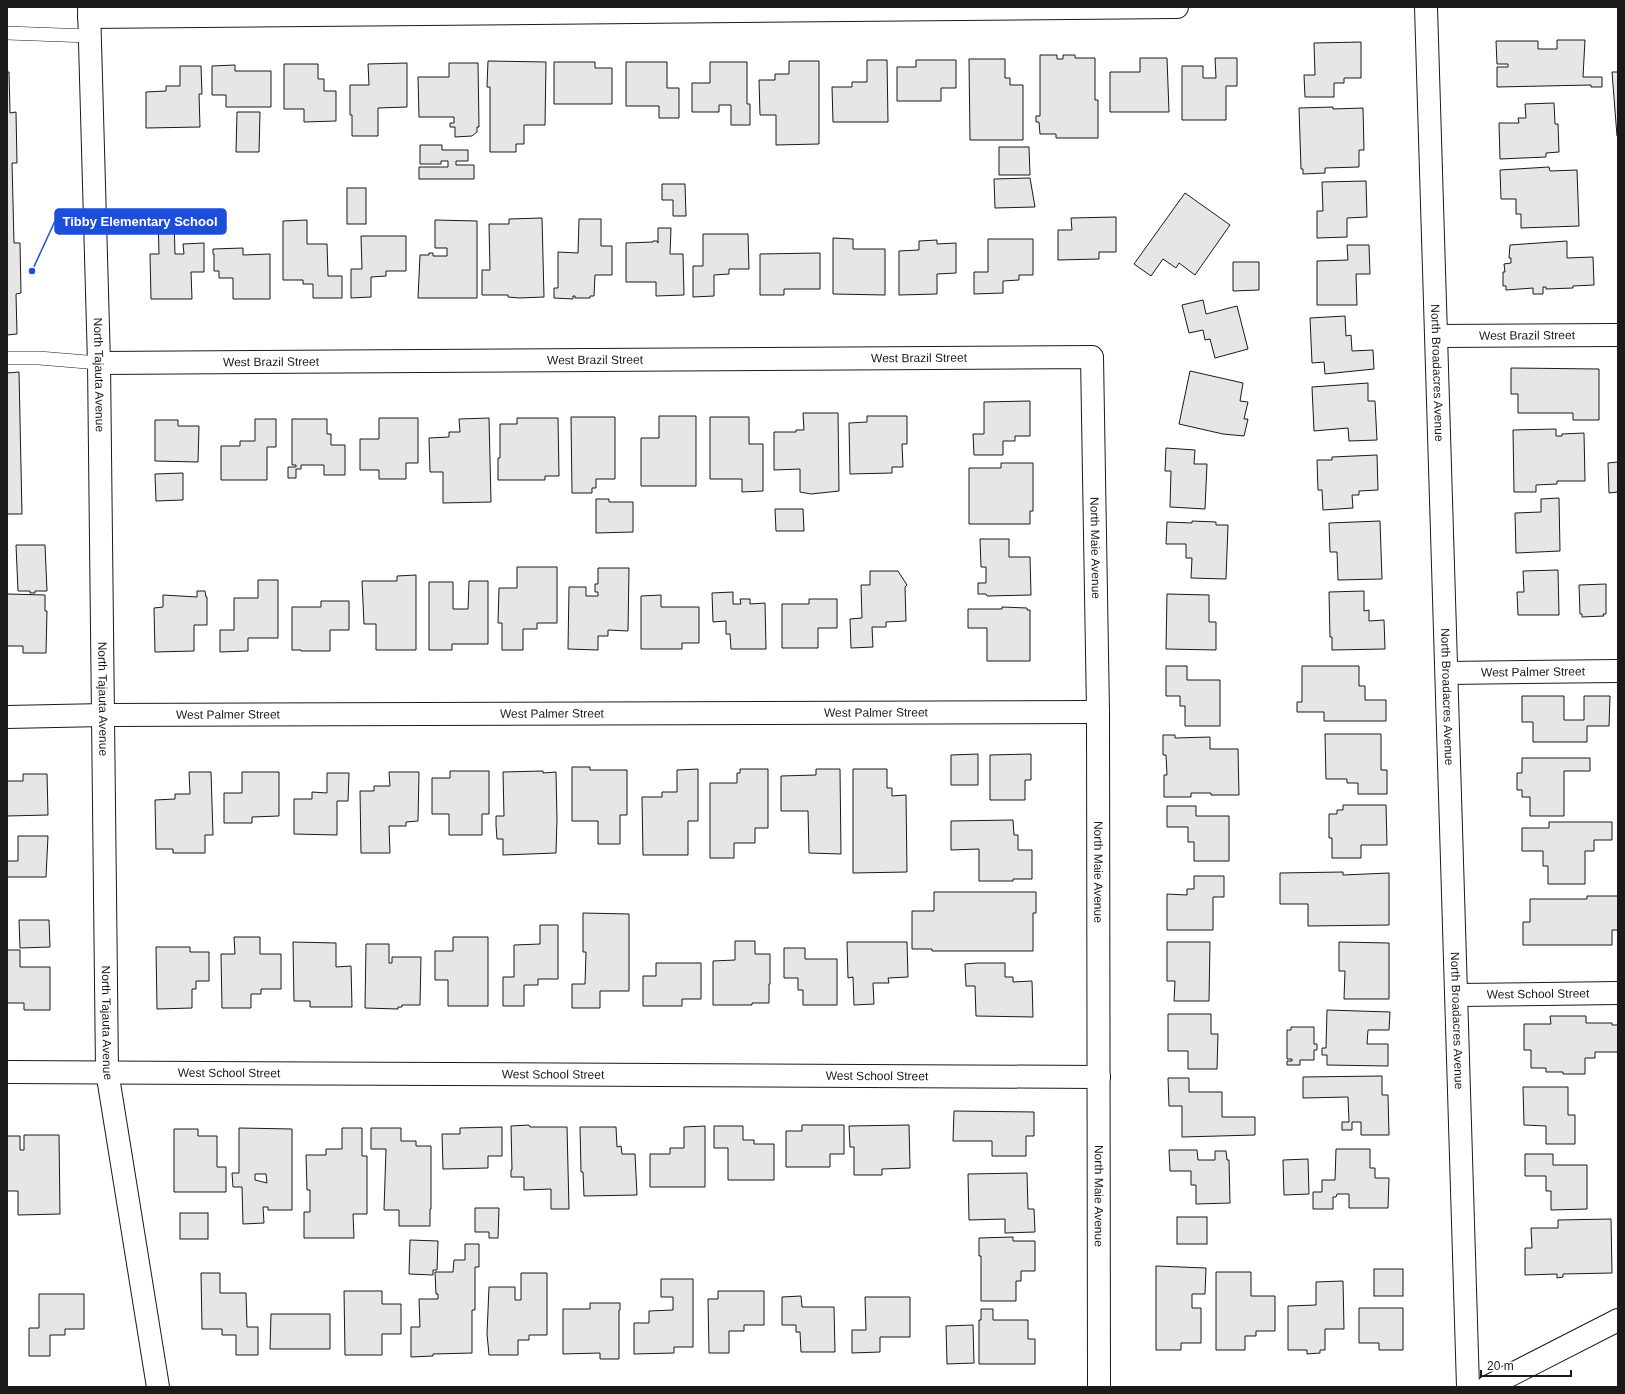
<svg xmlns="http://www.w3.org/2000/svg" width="1625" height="1394" font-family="Helvetica,sans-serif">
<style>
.building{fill:#e6e6e6;stroke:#1a1a1a;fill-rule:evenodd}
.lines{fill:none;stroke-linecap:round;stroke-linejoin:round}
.lane-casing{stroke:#1a1a1a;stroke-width:14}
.street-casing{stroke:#1a1a1a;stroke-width:24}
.lane{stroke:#fff;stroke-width:13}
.street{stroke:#fff;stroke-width:22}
.labels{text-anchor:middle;stroke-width:3;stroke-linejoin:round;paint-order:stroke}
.street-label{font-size:12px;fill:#1a1a1a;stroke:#fff}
.leader{fill:none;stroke:#1d4ed8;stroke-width:1.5}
.callout-dot{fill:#1d4ed8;stroke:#fff;stroke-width:1.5}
.callout{fill:#1d4ed8;stroke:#1d4ed8;stroke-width:1.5}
.callout-label{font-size:13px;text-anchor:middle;font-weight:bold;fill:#fff}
</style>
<rect width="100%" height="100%" fill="#fff"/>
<g class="building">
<path d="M1557 40H1585L1583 77H1602V87H1591V85L1497 87V67H1508V64H1497L1496 41H1538V49H1557Z"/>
<path d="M1361 42V78H1344V83H1334V97H1305L1304 75H1315L1314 43Z"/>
<path d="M1040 55H1057V59H1063V55H1075V58H1095V100H1098V138H1056V134H1040L1039 122H1036V116H1040Z"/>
<path d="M1140 58H1167L1169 112H1110V72H1140Z"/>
<path d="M1215 58H1237V86H1226V120H1182V66H1203V78H1216Z"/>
<path d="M969 59H1005V78H1010V85H1023V140H970Z"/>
<path d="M867 60H887L888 122H833L832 87H852V82H867Z"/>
<path d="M916 60H956V88H941V101H897V67H916Z"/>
<path d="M488 61 546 62 545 125H524V144H516V152H490V87H487Z"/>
<path d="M789 61H819V144L776 145V115H760L759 80H775V74H789Z"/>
<path d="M554 62H595V68H612V104H554Z"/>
<path d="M626 62H667V88H679V118H659V106H626Z"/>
<path d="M710 62H747V104H750V125H731V105H719V112H692V83H710Z"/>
<path d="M407 63V107L378 108V136H352V115H350V85H369L368 64Z"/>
<path d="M449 63H478L479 127H477V132L472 136 455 137V127H450V123H454V117H419L418 77H449Z"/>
<path d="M284 64H318V79H324V91H336V121L304 122V109H284Z"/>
<path d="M235 65V71H271V107H226V95H212V66Z"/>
<path d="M180 66H201L202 94H199L200 127 146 128V92L166 91V86H180Z"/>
<path d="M7 72H9L10 113 16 112 17 163H12L14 243H20L21 293 16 294 17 334 7 335Z"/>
<path d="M1612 72H1618V136H1617Z"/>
<path d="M1554 103 1555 124H1558L1559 152 1546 153V157L1500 159 1499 123H1519L1518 118H1526L1525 104Z"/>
<path d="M1333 107V109L1363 108 1364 150H1359V167L1325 168V173L1303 174V169H1301L1299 108Z"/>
<path d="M237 112H260L259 152H236Z"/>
<path d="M420 145H442V150H468V161H456V165H474V179H419V167H448V161H441V164H420Z"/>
<path d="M999 147H1029L1030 175H999Z"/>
<path d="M1549 167 1550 171 1577 170 1579 226 1521 228V214H1516V199H1501L1500 170Z"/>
<path d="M1030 178 1035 207 995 208 994 179Z"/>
<path d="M1366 181 1367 217 1347 218V237L1317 238V211H1323L1322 182Z"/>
<path d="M662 184H685L686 216H673V200H662Z"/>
<rect x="347" y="188" width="19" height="36"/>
<path d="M1185 193 1230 225 1195 275 1179 263 1176 268 1163 259 1151 276 1134 264Z"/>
<path d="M158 217H174L175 254H184L183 244 204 243V272H191L192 299H151L150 254H159Z"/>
<path d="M1116 217V252H1099V259L1058 260V230H1072L1071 218Z"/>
<path d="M542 218 544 297 519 298 508 297V295H482V270H490L489 224H509V219Z"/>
<path d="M579 219H601V246H612V275H595L594 296H590V298H575V296H573V299L554 298V288H558V252L578 253Z"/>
<path d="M307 220V244H327L328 276H342V298H313V284H303V280H283V221Z"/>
<path d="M435 220 477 221V298H418L420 255H429V253H433V256H447V248H435Z"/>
<path d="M658 228H671L670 254H683L684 295 656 296V282H626V243L653 242V241H657L658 243Z"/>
<path d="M703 234H748L749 269H729V274L714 275V296L693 297V266H703Z"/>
<path d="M361 236H406V271H386V276L371 277V297L351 298V269H362Z"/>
<path d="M833 238 853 239V249H885V295L833 294Z"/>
<path d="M988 239H1033V275H1019V280L1003 281V293L974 294V272H988Z"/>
<path d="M937 240V244L956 243V273L937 274V294L899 295V251L919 250V241Z"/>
<path d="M1567 241V258L1593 257 1594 285 1573 286V288L1546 289V287H1543V294H1533V288L1506 290V286H1503V272H1505L1504 264 1511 263V258H1509L1510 245Z"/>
<path d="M1347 245H1369L1370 274H1356L1357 305H1317V261L1348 260Z"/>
<path d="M243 248V255L270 254V299H233V278H219V271H214V254H213V249Z"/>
<path d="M820 253V289H784V295H760V254Z"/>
<path d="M1233 262H1259V290L1233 291Z"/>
<path d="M1203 300 1206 314 1237 306 1248 349 1215 358 1210 339 1205 340 1203 330 1189 333 1182 305Z"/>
<path d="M1345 316 1346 336 1351 335 1352 351 1373 350 1374 369 1325 374 1324 362 1312 363 1310 318Z"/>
<path d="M1511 368 1599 369V420H1573V413H1518V394H1511Z"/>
<path d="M1190 371 1243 383 1240 401 1248 402 1244 419H1248L1244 436 1223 434 1179 424Z"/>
<path d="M19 372 22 514H7V373Z"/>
<path d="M1368 383V401H1375L1377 440 1349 441 1348 428 1314 431 1312 387Z"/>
<path d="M1030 401V436H1015V441H1003V455H974L973 434H984V402Z"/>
<path d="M803 413H838L839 491 811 494 800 492V469L774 470V432H796V430H804Z"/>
<path d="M659 416H696V486H641V438H659Z"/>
<path d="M867 416H907V444H902L903 467H892V473L850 474 849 423 867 422Z"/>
<path d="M571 417H615V479H596V488H592V493H572Z"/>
<path d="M710 417H749V444H763V491L742 492V479H710Z"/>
<path d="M379 418H418V463H406V479H379V470H360V439H379Z"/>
<path d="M489 418 491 502 443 503V472H430L429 438 449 437V432H460L459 419Z"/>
<path d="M517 418H558L559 476H545V480H498V458H500V424H517Z"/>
<path d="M255 419H276V447H267V480H221V446H240V441H255Z"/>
<path d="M292 419H327V434H331V445H345V475H324V465H301V469H296V478H288V467H296V465H292Z"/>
<path d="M155 420H178V426H199L198 462 155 461Z"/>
<path d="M1556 429V436H1562V434L1584 433 1585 481H1557V484L1536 485V492H1514L1513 430Z"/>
<path d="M1166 448 1195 450 1194 464H1207L1205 509 1170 507 1171 471H1165Z"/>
<path d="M1377 455 1378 490 1359 491V495H1352L1353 508 1323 510 1322 490H1318L1317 460H1332V457Z"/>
<path d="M1618 462V492L1609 493 1608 463Z"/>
<path d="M1001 463H1033V511H1030V524H969V468H1001Z"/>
<path d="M183 473V500L156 501 155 474Z"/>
<path d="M1559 498 1560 551 1516 553 1515 513 1541 512V499Z"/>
<path d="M596 499H609V502H633V532L596 533Z"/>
<path d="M775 509H803L804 531H776Z"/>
<path d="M1192 521 1216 522V525H1228L1226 579 1191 578 1192 558H1186V544H1166L1167 522 1192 523Z"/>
<path d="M1380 521 1382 579 1338 580 1337 552H1330L1329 523Z"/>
<path d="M980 539H1009V557H1030L1031 595 987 596 986 594H978V583H986V567H981Z"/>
<path d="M16 545H45L47 591H35V593H30V591H18Z"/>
<path d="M517 567H557V623H537V629H523V650H502V623H498L499 588H517Z"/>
<path d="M598 568H629L628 631 608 630V636H598V650L568 649 569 587H586V596H598V592H595V584H598Z"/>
<path d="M1558 570 1559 615H1518L1517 592H1524L1523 571Z"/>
<path d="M870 571H898L907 585 905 587 906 621 886 622V627H872L873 647 851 648 850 619 862 618 861 585H870Z"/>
<path d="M416 575V650H376V624H364L362 581H397V576Z"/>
<path d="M258 580H278V638H248V651L220 652V630H234V598H258Z"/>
<path d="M469 581H488V644H452V650H429V582H453V609H468Z"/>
<path d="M1606 584V614H1603L1604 616 1582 617V614H1580L1579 585Z"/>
<path d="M197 591H205L206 597H207V625H194V651L155 652 154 608 163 607V595L197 597Z"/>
<path d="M1364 591V611L1369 610V621L1384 620 1385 649 1332 650V637H1330L1329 592Z"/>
<path d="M733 592V604H741L740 599H750V604L765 603 766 649H731L730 634H726V621L713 622 712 593Z"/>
<path d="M7 594 45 595V611H47L46 653H23V646H7Z"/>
<path d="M1167 594 1209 595V622H1216V650L1166 649Z"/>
<path d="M661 595V607H699V643H682V649H641V596Z"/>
<path d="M809 599H837V628H818V648H782V604H809Z"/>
<path d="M321 601H349V630H330V651H301V650H292V607H321Z"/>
<path d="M1002 607 1027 608V610H1030V661H987V628H968V609H1002Z"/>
<path d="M1166 666H1187V680H1220V726H1185V706H1180V696H1166Z"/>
<path d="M1302 666H1359V686H1365V700H1386V721H1324V712H1297V702H1302Z"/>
<path d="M1522 696H1564V720H1584V696H1610L1609 726H1587V742H1533V722H1522Z"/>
<path d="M1325 734H1381V770H1387V794H1358V783H1347V779H1326Z"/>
<path d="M1163 735H1175V738L1210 737V749H1238L1239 795H1211V793H1191V797H1164V775H1167L1166 755H1163Z"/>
<path d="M978 754V785H951V755Z"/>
<path d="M1031 754V780H1025V800H990V755Z"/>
<path d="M1522 758H1590V771H1564V816H1530V797H1522V790H1517V773H1522Z"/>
<path d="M572 767H590V770H627V815H620V844H598V821H572Z"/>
<path d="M698 769V821H688V855H643L642 797H662V792H677V770Z"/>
<path d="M740 769H768V828H755V843H734V858H710V783H737V773H740Z"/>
<path d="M816 769H840L841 854 809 853 808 811H781V776L816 775Z"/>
<path d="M853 769H887V788H892V796L906 795 907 872 853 873Z"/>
<path d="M450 771H489V814H482V835H449V814H432V778H450Z"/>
<path d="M543 771V773L556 772 557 819 556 853 503 855V839H497L496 825V816H504L503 772Z"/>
<path d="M189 772H211L213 835H205V853H173V849H156L155 800 175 799V794H190Z"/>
<path d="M242 772H279V816L252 817V823H224V793H242Z"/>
<path d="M389 772H419L418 821 406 822V826H389L390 853H361L360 791H374V786H390Z"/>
<path d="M327 773H349L348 801H337V835L294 834V799H312V792L327 793Z"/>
<path d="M23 774H47L48 815 7 816V781H23Z"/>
<path d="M1343 805H1386L1387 845H1361V858H1332V838H1329V814H1337V810H1343Z"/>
<path d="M1167 806H1196V816H1229V861H1194V842H1188V827H1167Z"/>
<path d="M1013 820 1014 835H1018V850H1032V879H1013V881H979V849L951 850V821Z"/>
<path d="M1549 822H1612V840H1594V851H1585V884H1548V866H1543V851H1522V828H1549Z"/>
<path d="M18 836H48L46 877H7V861H18Z"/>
<path d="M1343 872V875L1389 873V925L1308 926V904H1280V873Z"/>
<path d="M1194 876H1224V897H1213V930H1167V894L1187 895V889H1194Z"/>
<path d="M934 892H1036V913H1033V951H932V949H912V911H934Z"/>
<path d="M1587 896H1618V930H1612V945H1523V922H1530V899H1587Z"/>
<path d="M583 913 629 914V991H600V1008H572V984H585L586 952H583Z"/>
<path d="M19 920H49L50 947 20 948Z"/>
<path d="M540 925H558V979H538V985H524V1006H503V977H514V945L540 944Z"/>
<path d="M234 937H260V954H281V989H261V994H251V1008H222L221 954H235Z"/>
<path d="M453 937H488V1006H448V980H435V951H453Z"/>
<path d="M735 941H755V954H770V984H769V1003H752V1005H713V961L735 960Z"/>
<path d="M293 942 336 943V967L351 966 352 1007H310V1001H294Z"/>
<path d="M847 942H907L908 977 888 978 889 983H873L874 1004 854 1005 853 977 848 978Z"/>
<path d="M1167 942H1210L1209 1001H1174L1175 981H1167Z"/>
<path d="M1339 942 1389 943V999H1344L1345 971H1339Z"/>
<path d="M366 944H389V963H392V957H421L420 1005H402V1007H398V1009L365 1008Z"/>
<path d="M156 947H190V952H209V981H196V989H192V1008L157 1009Z"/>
<path d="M784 948H805V959H837V1005H803V990H798V978H784Z"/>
<path d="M7 950H20V967H50V1010H24V1003H7Z"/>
<path d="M656 963H701V999H682V1006H643V976H656Z"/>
<path d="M977 963H1005V977H1013V982L1032 981 1033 1017 976 1016 975 986H966L965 964Z"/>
<path d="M1327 1010 1390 1012 1389 1030H1368L1367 1044H1388V1066L1327 1065V1055H1322V1048H1326Z"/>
<path d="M1168 1014H1211V1034H1218L1217 1069H1188V1051H1168Z"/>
<path d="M1550 1016H1586V1023H1612V1025H1618V1052H1595V1058H1585V1074H1563V1072H1546V1068H1531V1050H1524V1024H1551Z"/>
<path d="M1291 1027H1314V1044H1317V1050H1314V1060H1300V1065H1287V1061H1292V1059H1287V1030H1291Z"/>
<path d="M1382 1076V1095H1388L1389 1135H1361V1122H1352V1130H1342V1122H1349L1348 1097 1303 1098V1077Z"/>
<path d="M1168 1078H1189V1092H1222V1117H1255V1135L1182 1137V1106H1169Z"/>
<path d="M1523 1087H1568V1115H1575V1144H1546V1126L1524 1125Z"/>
<path d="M954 1111 1034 1112V1136H1026V1156H992V1141H953Z"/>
<path d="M529 1125 530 1127H567L569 1209H551V1189L524 1190V1177H511V1170H512L511 1126Z"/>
<path d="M802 1125H844V1154H830V1167H786V1131H802Z"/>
<path d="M909 1125 910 1168 882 1169V1175H854V1147H850L849 1126Z"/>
<path d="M705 1126V1187H650V1154H670V1148H684V1127Z"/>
<path d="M714 1126H743V1140H754V1144H774V1180H728V1148H714Z"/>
<path d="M502 1127V1156H488V1168L443 1169 442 1134H460V1128Z"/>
<path d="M580 1127H616L617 1147 621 1146 622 1154H635L637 1195 584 1196 583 1172H581Z"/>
<path d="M239 1128 292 1129V1210H268V1207H263L264 1223 243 1224 242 1187H233L232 1173H239ZM255 1174H266L267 1183 255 1180Z"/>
<path d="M342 1128H362V1156H367V1214H353L354 1238H304V1212H310V1190H307L306 1155H326V1149H342Z"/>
<path d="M371 1128H401V1141H416V1146H431V1209H430V1226H399V1210H384L386 1149H371Z"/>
<path d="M174 1129H198V1136H217V1167H226V1192H174Z"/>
<path d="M24 1135H59L60 1214 18 1215V1191H7V1136H20V1150H24Z"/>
<path d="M1336 1149H1370V1168H1375V1178H1389L1388 1208H1349V1194H1337L1336 1197H1333V1209H1313V1192H1322V1180H1335Z"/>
<path d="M1169 1150H1197L1198 1160H1215V1151H1226L1227 1160H1229L1230 1203 1196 1204V1185H1191V1171H1170Z"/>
<path d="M1525 1154H1553V1165H1587V1209L1551 1210V1191H1546V1176H1525Z"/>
<path d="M1308 1159 1309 1194 1284 1195 1283 1160Z"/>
<path d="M1027 1173 1028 1209H1034L1035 1232 1005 1233V1219L969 1220 968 1174Z"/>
<path d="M475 1208H499L498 1238H489V1232H475Z"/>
<rect x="180" y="1213" width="28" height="26"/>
<rect x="1177" y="1217" width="30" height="27"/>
<path d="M1611 1219 1612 1273 1563 1274V1277L1557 1278V1274L1525 1275V1248H1532L1531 1228H1558V1220Z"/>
<path d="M1013 1237V1241H1035V1271H1021V1281H1016V1301H981V1256H979V1238Z"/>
<path d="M410 1240 438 1241 437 1270H433V1275L409 1274Z"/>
<path d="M465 1244H479V1267H475V1310H472V1353L433 1354V1356L411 1357V1327H420L419 1299H438V1294H436L435 1272H453L454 1260H465Z"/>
<path d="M1156 1266 1206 1268 1205 1294H1192V1308H1201V1343H1181V1350H1156Z"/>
<rect x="1374" y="1269" width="29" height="27"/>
<path d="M1216 1272H1251V1296H1275V1331H1256V1336H1245V1350H1216Z"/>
<path d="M201 1273H220V1293H246L247 1327H258V1355H236V1335H222V1329H202Z"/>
<path d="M521 1273H547V1335H529V1340H518V1355H489L487 1334 489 1287H515V1300H521Z"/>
<path d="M661 1279H693V1347H674V1353L634 1354V1323H649V1311L673 1310V1297H661Z"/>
<path d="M1343 1281 1344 1329H1325V1350H1320V1353L1307 1354V1350H1288V1306L1316 1305V1282Z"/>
<path d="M344 1291H382V1304H401V1334H382V1355H345Z"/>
<path d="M718 1291H764V1325H744V1331H729V1353H709L708 1299H718Z"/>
<path d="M39 1294H84V1329H65V1335H50V1356H29V1328H39Z"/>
<path d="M801 1296 802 1307H834L835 1352H801L800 1332H796V1325H782V1297Z"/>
<path d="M865 1297H910V1337H880V1352L852 1353V1330H866Z"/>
<path d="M590 1303H620V1310H619V1359H600V1353L563 1354V1309H590Z"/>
<path d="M1359 1308H1403V1350H1379V1343H1359Z"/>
<path d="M981 1309H993V1320H1028V1339H1035V1364H979V1320H981Z"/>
<path d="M271 1314H330V1349H270Z"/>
<path d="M973 1325 974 1363 947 1364 946 1326Z"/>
</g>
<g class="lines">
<defs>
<g id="lane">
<path d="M7 33 89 36"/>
<path d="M7 358H39L99 363"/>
</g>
<g id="street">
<path id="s1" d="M89 7 99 363 107 1071 158 1387"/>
<path id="s2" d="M1426 7 1468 1387"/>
<path d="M89 17 1177 7"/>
<path id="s3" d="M1437 336 1618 335"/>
<path id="s4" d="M99 363 1092 357 1098 712 1099 1387"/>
<path id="s5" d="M1447 673 1618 671"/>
<path id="s6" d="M7 717 104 715 1098 712"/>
<path id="s7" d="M1457 995 1618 993"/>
<path id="s8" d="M7 1072 1099 1077"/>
<path d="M1487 1387 1618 1320"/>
</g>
</defs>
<use href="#lane" class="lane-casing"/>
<use href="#street" class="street-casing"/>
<use href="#lane" class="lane"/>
<use href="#street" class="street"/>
</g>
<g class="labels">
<g class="street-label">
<text dy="4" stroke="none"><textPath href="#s3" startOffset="90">West Brazil Street</textPath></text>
<text dy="4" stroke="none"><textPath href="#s4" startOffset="820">West Brazil Street</textPath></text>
<text dy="4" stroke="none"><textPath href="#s4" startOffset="496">West Brazil Street</textPath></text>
<text dy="4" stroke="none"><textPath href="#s4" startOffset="172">West Brazil Street</textPath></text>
<text dy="4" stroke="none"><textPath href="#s2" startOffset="366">North Broadacres Avenue</textPath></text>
<text dy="4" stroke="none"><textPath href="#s1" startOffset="368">North Tajauta Avenue</textPath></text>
<text dy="4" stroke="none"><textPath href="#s4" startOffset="1184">North Maie Avenue</textPath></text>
<text dy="4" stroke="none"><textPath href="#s5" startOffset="86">West Palmer Street</textPath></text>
<text dy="4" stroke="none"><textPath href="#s2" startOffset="690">North Broadacres Avenue</textPath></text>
<text dy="4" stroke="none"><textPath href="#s1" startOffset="692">North Tajauta Avenue</textPath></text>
<text dy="4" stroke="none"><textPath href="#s6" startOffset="869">West Palmer Street</textPath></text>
<text dy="4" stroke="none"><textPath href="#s6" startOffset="545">West Palmer Street</textPath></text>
<text dy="4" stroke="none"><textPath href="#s6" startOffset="221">West Palmer Street</textPath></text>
<text dy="4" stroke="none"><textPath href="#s4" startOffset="1508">North Maie Avenue</textPath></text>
<text dy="4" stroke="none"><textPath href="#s7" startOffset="81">West School Street</textPath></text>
<text dy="4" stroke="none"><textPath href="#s2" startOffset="1014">North Broadacres Avenue</textPath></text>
<text dy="4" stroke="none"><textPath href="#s1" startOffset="1016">North Tajauta Avenue</textPath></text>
<text dy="4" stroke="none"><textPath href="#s8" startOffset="222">West School Street</textPath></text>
<text dy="4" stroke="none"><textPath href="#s8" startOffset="546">West School Street</textPath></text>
<text dy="4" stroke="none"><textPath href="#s8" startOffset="870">West School Street</textPath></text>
<text dy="4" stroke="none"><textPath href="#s4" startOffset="1832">North Maie Avenue</textPath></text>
</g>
</g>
<path class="leader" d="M32 271L55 221"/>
<circle class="callout-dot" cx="32" cy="271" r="4"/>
<rect class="callout" x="55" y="209" width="171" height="25" rx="4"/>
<g class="callout-label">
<text x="140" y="226">Tibby Elementary School</text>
</g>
<rect width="1625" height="1394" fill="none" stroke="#1a1a1a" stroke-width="16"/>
<path d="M1481 1370v6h90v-6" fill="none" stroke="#1a1a1a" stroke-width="2"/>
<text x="1487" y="1370" font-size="12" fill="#1a1a1a" stroke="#ffffff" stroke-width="3" paint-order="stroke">20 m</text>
</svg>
